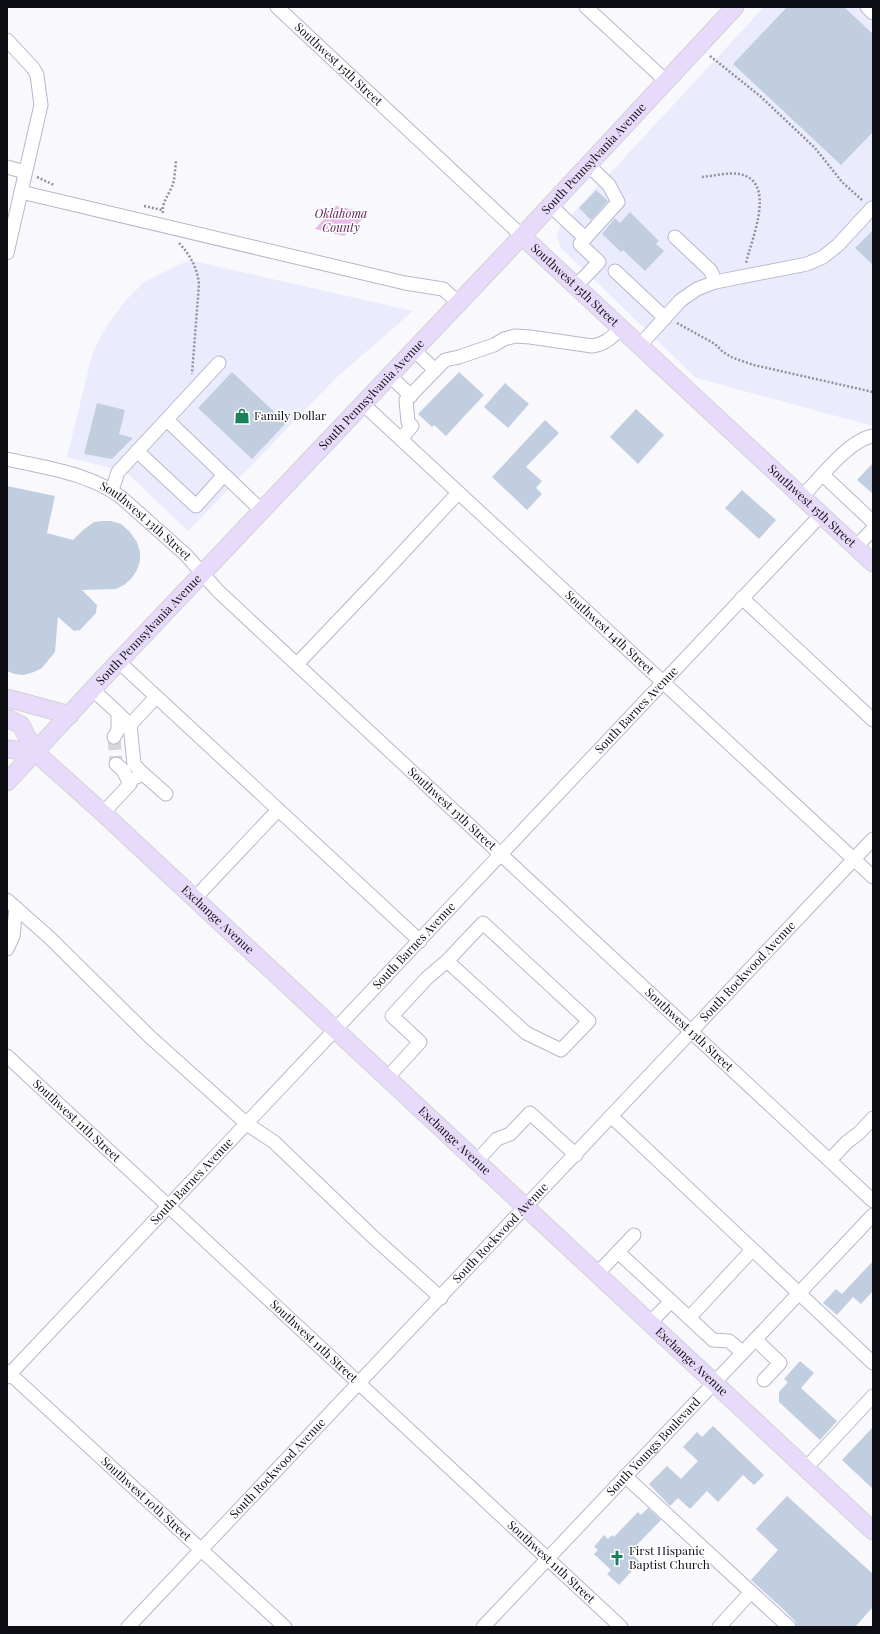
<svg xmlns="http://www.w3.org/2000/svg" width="880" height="1634" font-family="'Playfair Display',serif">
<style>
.built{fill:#eaecfd}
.green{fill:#e8bbe6}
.building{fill:#c1cee0}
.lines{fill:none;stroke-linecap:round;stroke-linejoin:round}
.minor-tunnel{stroke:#d6d6da;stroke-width:13;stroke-dasharray:13 6;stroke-linecap:butt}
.minor-casing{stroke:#b6b8cc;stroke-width:15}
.major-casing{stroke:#d3d3d5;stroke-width:19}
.path{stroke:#919196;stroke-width:2.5;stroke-dasharray:2 2;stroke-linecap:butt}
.minor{stroke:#fff;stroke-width:13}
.major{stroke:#e8dafa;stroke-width:17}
.labels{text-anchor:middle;stroke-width:3;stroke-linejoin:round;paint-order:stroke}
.street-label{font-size:12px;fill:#0d0d14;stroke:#fff}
.park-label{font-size:12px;font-style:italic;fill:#5e255d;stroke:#fff}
.poi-label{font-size:12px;fill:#0d0d14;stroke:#fff;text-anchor:start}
</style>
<rect width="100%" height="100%" fill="#f9f9fd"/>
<g class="built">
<path d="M764 7H873V426L696 378 560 247 557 234 560 227Z"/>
<path d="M189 260 413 311 337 377 188 531 126 472 67 457 93 351 102 334 115 314 127 299 144 282Z"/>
</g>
<path class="green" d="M336 206 369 213 344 236 315 229Z"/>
<g class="building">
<path d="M787 7H844L873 34V132L841 165 733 64Z"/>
<path d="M596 190 608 201 591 220 579 208Z"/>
<path d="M630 212 659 241 656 244 664 251 645 271 623 250 621 252 602 234 615 218 620 223Z"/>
<path d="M873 230V265L855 248Z"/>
<path d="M232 372 286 423 252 459 198 408Z"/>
<path d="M459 372 484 395 446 436 434 425 432 427 418 414Z"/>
<path d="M505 383 529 404 508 428 484 407Z"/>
<path d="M97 403 125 410 119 434 133 438 112 459 84 454Z"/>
<path d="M636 409 664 435 638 464 610 437Z"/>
<path d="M545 420 559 433 526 467 542 481 536 488 542 494 527 510 492 477Z"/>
<path d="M873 463V494L857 480Z"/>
<path d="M7 486 55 496 47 533 73 540 83 530 94 522 102 521H111L121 524 129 531 137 542 140 552V561L137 570 131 579 124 585 116 589 82 590 97 605 96 613 80 630 74 631 58 617 55 652 42 668 34 672 24 675 14 674 7 671Z"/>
<path d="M742 490 776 520 759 539 725 508Z"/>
<path d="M873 1261V1291L861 1304 853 1297 837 1315 823 1303 836 1289 842 1294Z"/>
<path d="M800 1361 814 1373 801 1388 837 1421 820 1440 779 1402V1392L788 1382 784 1379Z"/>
<path d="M713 1426 764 1475 754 1485 743 1475 718 1502 707 1491 690 1509 678 1498 670 1506 649 1484 667 1466 681 1479 698 1461 683 1447 697 1432 702 1437Z"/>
<path d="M873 1427V1489L842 1460Z"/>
<path d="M787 1496 873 1574V1607L855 1627H797L795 1621 785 1611 751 1580 778 1550 756 1529Z"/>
<path d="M648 1508 661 1520 630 1552 640 1562 619 1585 607 1574 611 1570 594 1554 598 1550 594 1547 604 1535 608 1539 612 1535 614 1537 638 1512 641 1515Z"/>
</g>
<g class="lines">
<path class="minor-tunnel" d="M114 737 116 764"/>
<defs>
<g id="minor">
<path id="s1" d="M277 7 522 236"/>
<path d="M586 7 666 81"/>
<path d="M867 7 873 13"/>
<path d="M7 40 33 68 37 75 41 105 7 253"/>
<path d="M7 167 25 172"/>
<path d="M21 192 405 283 443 289 459 303"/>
<path d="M550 205 585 238"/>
<path d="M675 237 711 271 715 282"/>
<path d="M615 271 665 318"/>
<path d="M576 286 599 262 580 244 618 202 609 185 588 165"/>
<path d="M640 345 681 300 697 289 715 282 807 264 823 257 838 245 872 208"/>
<path d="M414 350 435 370"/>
<path d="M390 376 411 396"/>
<path id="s2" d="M363 404 873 877"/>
<path d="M167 420 262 511"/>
<path d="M401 439 412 426 408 422 406 400 445 360 459 357 494 345 504 339 515 336 530 337 592 346C606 344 612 337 621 328"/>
<path d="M137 451 196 506 224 475"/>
<path id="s3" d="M7 459C45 468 90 473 122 498L186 555 218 591 873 1201"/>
<path d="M823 475 873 522"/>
<path d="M112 490 118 472 219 363"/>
<path d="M802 497C818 480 850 439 873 436"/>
<path d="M856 547 873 529"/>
<path d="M742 598 873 720"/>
<path d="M119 662 420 941"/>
<path d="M297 664 379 578 458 493"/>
<path d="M93 690 118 713V730L114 737"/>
<path d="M118 713 130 725 134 764 141 772"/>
<path d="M130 725 156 697"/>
<path d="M137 777 141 772 166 794"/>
<path d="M103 813 130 784 123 770 116 764"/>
<path d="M194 899 278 810"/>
<path d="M7 900 50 938 149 1036 247 1124 274 1142 372 1236 441 1298"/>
<path d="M7 949 13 936 16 908"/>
<path id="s4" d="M7 1056 621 1627"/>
<path d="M387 1078 420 1042 392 1016 427 978 447 961 483 923 589 1021 561 1050 526 1033 447 961"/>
<path d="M611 1116 873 1363"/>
<path d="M830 1160 847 1142 859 1133 873 1118"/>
<path d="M476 1162 497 1139 510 1134 530 1113 576 1155"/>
<path d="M618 1252 713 1340 729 1341 742 1352"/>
<path d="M597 1274 634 1235"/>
<path d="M689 1318 752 1250"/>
<path d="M650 1323 671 1301"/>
<path d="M755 1339 780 1363 764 1380"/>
<path id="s5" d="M7 1371 285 1627"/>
<path id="s6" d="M7 1377 821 515"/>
<path d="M806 1468 873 1396"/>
<path d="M625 1476 789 1627"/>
<path id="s7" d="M128 1627 873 839"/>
<path id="s8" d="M483 1627 873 1215"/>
<path d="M719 1627 751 1592"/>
</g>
<g id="major">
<path id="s9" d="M522 236 873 563"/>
<path d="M7 698 70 715"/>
<path id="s10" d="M7 718 21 725 35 752 103 813 873 1531"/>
<path d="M7 749 35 752"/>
<path id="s11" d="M7 782 105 676 522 236 735 7"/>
</g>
</defs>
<use href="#minor" class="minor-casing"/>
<use href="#major" class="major-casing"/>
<g class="path">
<path d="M710 56 760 96 815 148 842 182 862 200"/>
<path d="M37 177 54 185"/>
<path d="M702 177C713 176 730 172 739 174 778 181 751 240 746 263"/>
<path d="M144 206 162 210"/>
<path d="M163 213C161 203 170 193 173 184 175 177 175 169 176 161"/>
<path d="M179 243C190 255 197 267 199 284L192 374"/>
<path d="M677 323 715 344 723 352 733 358 754 365 873 392"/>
</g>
<use href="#minor" class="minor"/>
<use href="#major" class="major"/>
</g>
<defs>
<symbol id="shop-bare" viewBox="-9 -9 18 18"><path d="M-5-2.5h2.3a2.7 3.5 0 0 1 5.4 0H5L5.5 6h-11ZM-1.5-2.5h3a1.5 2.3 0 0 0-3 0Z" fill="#19825c" stroke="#fff" stroke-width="2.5" paint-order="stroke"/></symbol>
<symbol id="church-bare" viewBox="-9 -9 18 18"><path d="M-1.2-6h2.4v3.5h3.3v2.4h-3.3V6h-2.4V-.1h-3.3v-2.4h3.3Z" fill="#19825c" stroke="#fff" stroke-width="2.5" paint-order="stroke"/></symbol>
</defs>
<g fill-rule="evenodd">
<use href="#shop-bare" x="231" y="405" width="22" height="22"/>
<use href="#church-bare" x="606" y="1547" width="22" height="22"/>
</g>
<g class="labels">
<g class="street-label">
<text dy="4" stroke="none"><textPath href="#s1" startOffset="84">Southwest 15th Street</textPath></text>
<text dy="4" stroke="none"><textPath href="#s11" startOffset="856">South Pennsylvania Avenue</textPath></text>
<text dy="4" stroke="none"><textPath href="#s9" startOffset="72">Southwest 15th Street</textPath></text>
<text dy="4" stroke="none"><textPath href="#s11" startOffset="532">South Pennsylvania Avenue</textPath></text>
<text dy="4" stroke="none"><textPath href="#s9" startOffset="396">Southwest 15th Street</textPath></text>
<text dy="4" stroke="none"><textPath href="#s3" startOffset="155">Southwest 13th Street</textPath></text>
<text dy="4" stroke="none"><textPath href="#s11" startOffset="208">South Pennsylvania Avenue</textPath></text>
<text dy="4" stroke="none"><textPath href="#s2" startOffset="336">Southwest 14th Street</textPath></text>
<text dy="4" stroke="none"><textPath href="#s6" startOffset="917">South Barnes Avenue</textPath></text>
<text dy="4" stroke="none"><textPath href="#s3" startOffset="576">Southwest 13th Street</textPath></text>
<text dy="4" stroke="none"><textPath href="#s10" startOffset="294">Exchange Avenue</textPath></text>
<text dy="4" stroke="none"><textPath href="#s6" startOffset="593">South Barnes Avenue</textPath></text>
<text dy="4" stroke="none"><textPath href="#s7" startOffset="902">South Rockwood Avenue</textPath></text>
<text dy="4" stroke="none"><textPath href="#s3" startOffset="900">Southwest 13th Street</textPath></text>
<text dy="4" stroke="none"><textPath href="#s4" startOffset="95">Southwest 11th Street</textPath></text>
<text dy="4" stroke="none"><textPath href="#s10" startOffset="618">Exchange Avenue</textPath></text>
<text dy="4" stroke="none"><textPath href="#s6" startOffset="269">South Barnes Avenue</textPath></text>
<text dy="4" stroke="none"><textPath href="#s7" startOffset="542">South Rockwood Avenue</textPath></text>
<text dy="4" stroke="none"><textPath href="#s4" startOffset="419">Southwest 11th Street</textPath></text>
<text dy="4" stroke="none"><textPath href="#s10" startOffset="942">Exchange Avenue</textPath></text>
<text dy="4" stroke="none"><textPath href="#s8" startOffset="248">South Youngs Boulevard</textPath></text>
<text dy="4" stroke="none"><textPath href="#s7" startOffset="218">South Rockwood Avenue</textPath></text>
<text dy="4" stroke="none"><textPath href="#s5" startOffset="189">Southwest 10th Street</textPath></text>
<text dy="4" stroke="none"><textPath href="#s4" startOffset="743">Southwest 11th Street</textPath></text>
</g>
<g class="park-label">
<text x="341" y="218">Oklahoma<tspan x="341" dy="14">County</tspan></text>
</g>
<g class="poi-label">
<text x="254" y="420">Family Dollar</text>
<text x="629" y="1555">First Hispanic<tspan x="629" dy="14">Baptist Church</tspan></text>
</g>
</g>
<rect width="880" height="1634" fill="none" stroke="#0d0d14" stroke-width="16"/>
</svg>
